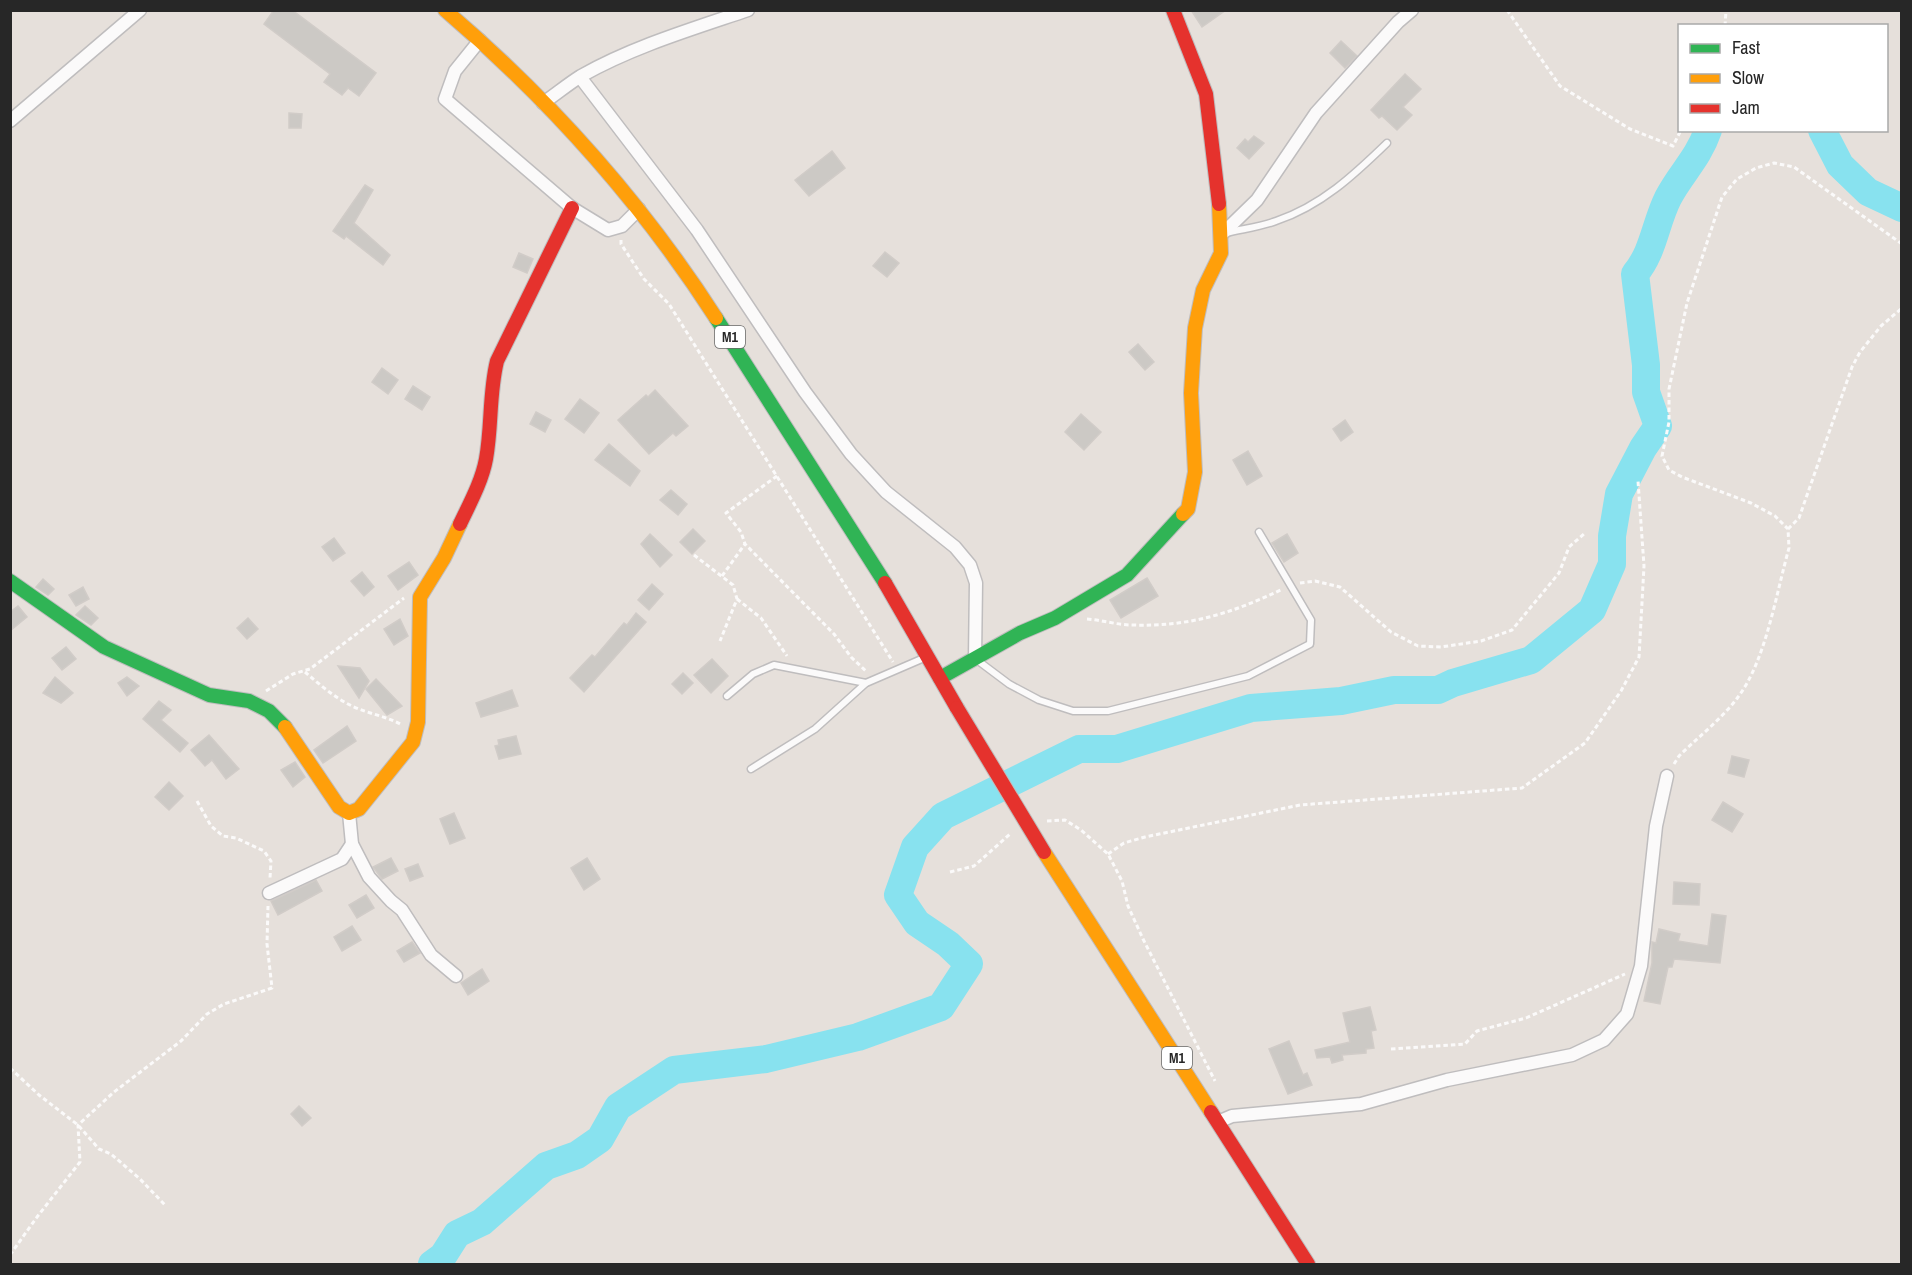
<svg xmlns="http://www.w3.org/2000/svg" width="1912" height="1275" font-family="'Archivo Narrow',sans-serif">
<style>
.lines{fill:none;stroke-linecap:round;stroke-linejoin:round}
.river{stroke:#88e2ef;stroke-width:28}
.building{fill:#ccc9c5;stroke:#d1ccc8;stroke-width:1.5}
.lane-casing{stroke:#bfbdbe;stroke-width:9}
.street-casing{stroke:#bfbdbe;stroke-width:15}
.fast-casing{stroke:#bfbdbe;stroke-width:16}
.slow-casing{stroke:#bfbdbe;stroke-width:16}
.jam-casing{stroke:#bfbdbe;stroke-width:16}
.path{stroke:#fbfafa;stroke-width:3;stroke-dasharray:4.5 3;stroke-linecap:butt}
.lane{stroke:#fbfafa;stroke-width:6}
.street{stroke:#fbfafa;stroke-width:12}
.fast{stroke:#30b455;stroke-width:14}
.slow{stroke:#ff9f0a;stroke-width:14}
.jam{stroke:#e5322d;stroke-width:14}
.jam-bridge-casing{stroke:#bfbcbb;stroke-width:16;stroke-linecap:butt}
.jam-bridge{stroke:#e5322d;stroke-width:14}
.labels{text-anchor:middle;stroke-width:5;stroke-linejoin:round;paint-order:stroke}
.shield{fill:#fff;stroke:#686868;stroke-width:1.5}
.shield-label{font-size:14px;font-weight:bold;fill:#272727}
</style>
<rect width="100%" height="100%" fill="#e6e0db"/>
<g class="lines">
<g class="river">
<path d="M1822 130 1840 165 1868 192 1902 208"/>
<path d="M432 1264 443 1256 457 1234 482 1222 546 1166 577 1155 600 1139 618 1107 674 1070 766 1059 858 1037 941 1007 969 964 948 944 917 923 898 895 915 847 943 816 1079 749H1117L1251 708 1341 701 1394 690H1438L1453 683 1531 660 1592 610 1612 564V536L1619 494 1643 448 1658 426 1646 392V365L1635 274C1654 251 1655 224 1668 198 1681 173 1698 159 1708 130"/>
</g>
</g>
<g class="building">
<path d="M274 10H292L376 73 359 96 348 88 342 95 324 82 330 74 264 24Z"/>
<path d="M1191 10H1226L1202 27Z"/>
<path d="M1341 41 1357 56 1345 68 1330 53Z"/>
<path d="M1405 74 1421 89 1403 107 1412 115 1397 130 1382 116 1379 118 1371 110Z"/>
<path d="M289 113 302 114 301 128H289Z"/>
<path d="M1254 136 1264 143 1249 159 1237 148 1245 139 1248 142Z"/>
<path d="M832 151 845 168 809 196 795 180Z"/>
<path d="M365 185 373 190 354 223 390 255 383 265 346 236 344 239 333 231Z"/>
<path d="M885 252 899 263 887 277 873 266Z"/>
<path d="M519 253 533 259 527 273 513 267Z"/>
<path d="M1138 344 1154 362 1145 370 1129 352Z"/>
<path d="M382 368 398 380 388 394 372 382Z"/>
<path d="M413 386 430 397 422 410 405 399Z"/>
<path d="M655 390 688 426 676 436 673 433 649 454 618 420 646 395 648 397Z"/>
<path d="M580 399 599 413 584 433 565 419Z"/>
<path d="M536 412 551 420 545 432 530 424Z"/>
<path d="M1081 414 1101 432 1084 450 1065 432Z"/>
<path d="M1345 420 1353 432 1341 441 1333 429Z"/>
<path d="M609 444 640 471 630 486 595 460Z"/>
<path d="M1248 451 1262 476 1247 485 1233 460Z"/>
<path d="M671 490 687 504 678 515 660 500Z"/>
<path d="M693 529 705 541 692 554 680 542Z"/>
<path d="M650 534 672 555 660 567 641 544Z"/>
<path d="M1287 534 1298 553 1284 562 1272 543Z"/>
<path d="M334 538 345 553 333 561 322 547Z"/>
<path d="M409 562 418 575 398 590 388 576Z"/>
<path d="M362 572 374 587 364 596 351 581Z"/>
<path d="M1147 578 1158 596 1121 618 1110 600Z"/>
<path d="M43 579 54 589 48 595 36 587Z"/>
<path d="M652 584 663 594 649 610 638 600Z"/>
<path d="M83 587 89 599 76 606 69 595Z"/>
<path d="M18 606 27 617 10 631V612Z"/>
<path d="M85 606 98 618 91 625 76 615Z"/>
<path d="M636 613 646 622 584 692 570 678 592 655 595 657 624 623 627 625Z"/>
<path d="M248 618 258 629 247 639 237 628Z"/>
<path d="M400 619 408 636 394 645 384 629Z"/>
<path d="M66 647 76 659 62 670 52 658Z"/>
<path d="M712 659 728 676 711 693 694 675Z"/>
<path d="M338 666 360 668 369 681 359 698Z"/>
<path d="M683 673 693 683 682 694 672 684Z"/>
<path d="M55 677 73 693 61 703 43 693Z"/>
<path d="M127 677 139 686 127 696 118 683Z"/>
<path d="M376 679 402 706 387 715 366 689Z"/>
<path d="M512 690 518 706 481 717 476 703Z"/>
<path d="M159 701 171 710 161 720 188 743 180 752 143 719Z"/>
<path d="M347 726 356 741 323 763 314 750Z"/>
<path d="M209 735 239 769 226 779 212 760 205 766 191 750Z"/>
<path d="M516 736 521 754 499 759 495 746 499 745 498 740Z"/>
<path d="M1732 756 1749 760 1744 777 1728 773Z"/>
<path d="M295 762 305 777 293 787 281 770Z"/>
<path d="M169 782 183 796 169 810 155 797Z"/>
<path d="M1723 802 1743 814 1732 832 1712 820Z"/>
<path d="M454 813 465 838 450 844 440 819Z"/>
<path d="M391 858 398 871 382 879 373 867Z"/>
<path d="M587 858 600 879 584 890 571 868Z"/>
<path d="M418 864 423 876 410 881 405 869Z"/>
<path d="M316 880 322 891 278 915 271 901Z"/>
<path d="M1674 882 1700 884 1699 905 1673 904Z"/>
<path d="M366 895 374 908 357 918 349 905Z"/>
<path d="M1712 914 1726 916 1720 963 1674 959 1672 967H1668L1660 1004 1644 1001 1652 963V942L1656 943 1659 929 1680 934 1678 941 1708 946Z"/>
<path d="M352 926 361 940 342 951 334 937Z"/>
<path d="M412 942 420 953 404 962 397 951Z"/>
<path d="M482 969 489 981 468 995 461 983Z"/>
<path d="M1370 1007 1376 1030 1371 1031 1374 1048 1366 1049V1053L1342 1055 1343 1060 1332 1063 1330 1057 1317 1058 1315 1050 1350 1042 1343 1013Z"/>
<path d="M1289 1041 1303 1075 1307 1073 1312 1085 1288 1094 1269 1049Z"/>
<path d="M299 1106 311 1118 302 1126 291 1114Z"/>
</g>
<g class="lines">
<defs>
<g id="lane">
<path d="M1226 233C1242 229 1260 227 1276 221 1321 206 1354 175 1387 143"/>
<path d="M977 660 1009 684 1039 700 1073 711H1108L1248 676 1310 644 1311 620 1259 532"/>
<path d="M727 696 753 674 774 665 866 683"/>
<path d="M751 769 815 729 866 683 924 658"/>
</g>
<g id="street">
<path d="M480 40 455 71 445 99 572 208 608 230 622 226 639 209"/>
<path d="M580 77 697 230 805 392 851 454 886 492 955 547 970 565 976 583 975 658"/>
<path d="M543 103C555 95 568 84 581 76 632 47 692 29 748 10"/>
<path d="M10 121 140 10"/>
<path d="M1222 234 1257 200 1316 113 1398 22 1412 10"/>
<path d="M349 813 352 844 369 877 391 901 402 910 431 955 456 976"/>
<path d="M269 893 342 859 352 844"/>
<path d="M1218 1122 1232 1116 1361 1104 1447 1080 1572 1055 1604 1040 1627 1014 1641 966 1656 826 1667 776"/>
</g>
<g id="fast">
<path d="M716 318 885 583"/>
<path d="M10 581 104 647 209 695 249 701 269 711 285 727"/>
<path d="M940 678 1020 633 1055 618 1127 575 1183 514"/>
</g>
<g id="slow">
<path d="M445 10C549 99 642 203 716 318"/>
<path d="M1183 514 1188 509 1195 472 1191 393 1195 328 1203 290 1221 253 1219 204"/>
<path d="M285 727 339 807 349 813 359 809 413 742 418 722 420 597 444 558 460 524"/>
<path d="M1044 852 1211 1112"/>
</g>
<g id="jam">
<path d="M1173 10 1206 94 1219 204"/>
<path d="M460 524C470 503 482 481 486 459 492 426 489 393 497 361L572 208"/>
<path d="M885 583 957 708"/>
<path d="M1211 1112 1308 1264"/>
</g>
</defs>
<use href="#lane" class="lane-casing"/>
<use href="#street" class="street-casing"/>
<use href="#fast" class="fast-casing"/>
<use href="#slow" class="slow-casing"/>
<use href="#jam" class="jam-casing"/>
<g class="path">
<path d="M1507 10 1560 86 1630 129 1673 146 1681 130"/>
<path d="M1725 26 1726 10"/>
<path d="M621 240V244L644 279 669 304 893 662"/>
<path d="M777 476 726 513 741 532 745 544 834 634 851 657 867 672"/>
<path d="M1788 529 1799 518 1852 367 1860 352 1881 326 1902 308"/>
<path d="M694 555 733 585 737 599 720 641"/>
<path d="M722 576 745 544"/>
<path d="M1300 583 1315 581 1340 587 1391 632 1418 646 1441 647 1481 641 1512 630 1559 573 1569 547 1585 533"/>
<path d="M737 599 761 618 787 656"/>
<path d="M1087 619C1102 620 1117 625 1132 625 1190 627 1232 613 1283 589"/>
<path d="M305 672C319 684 335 698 352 706 369 714 386 716 402 725"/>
<path d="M266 691 293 674 310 669 404 598"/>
<path d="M1674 764 1679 756C1698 737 1722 719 1738 697 1766 660 1776 594 1789 548L1788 529 1775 516 1751 503 1682 477 1669 470 1662 456 1669 422V389L1687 303 1722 197 1737 179 1756 168 1774 163 1794 167 1902 244"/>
<path d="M197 801 211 826 223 836 236 838 264 851 271 861 270 878"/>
<path d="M1047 821 1065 820 1081 830 1108 854 1122 881 1128 906 1143 939 1215 1081"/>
<path d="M1108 854 1124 843 1145 837 1300 805 1522 788 1585 743 1621 691 1639 657 1644 566 1638 481"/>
<path d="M950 872 974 866 1010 834"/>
<path d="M1391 1049 1465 1044 1477 1031 1526 1018 1625 974"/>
<path d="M10 1068 39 1095 78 1125 99 1149 111 1154 140 1179 165 1205"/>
<path d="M10 1255 37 1217 80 1162 78 1125 114 1092 181 1041 207 1014 224 1004 272 988 267 944 268 906"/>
</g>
<use href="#lane" class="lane"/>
<use href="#street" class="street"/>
<use href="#fast" class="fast"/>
<use href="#slow" class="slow"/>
<use href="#jam" class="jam"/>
<defs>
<path id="jam-bridge" d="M957 708 1044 852"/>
</defs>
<use href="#jam-bridge" class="jam-bridge-casing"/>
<use href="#jam-bridge" class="jam-bridge"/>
</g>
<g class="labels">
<g class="shield">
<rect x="715" y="326" width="30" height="22" rx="4.5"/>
<rect x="1162" y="1047" width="30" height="22" rx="4.5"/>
</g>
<g class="shield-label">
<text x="730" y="342">M1</text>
<text x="1177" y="1063">M1</text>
</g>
</g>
<rect width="1912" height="1275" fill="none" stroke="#272727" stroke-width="24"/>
<rect x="1678" y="24" width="210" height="108" fill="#ffffff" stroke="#a9a9a9" stroke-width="1.5"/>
<rect x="1690" y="44" width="30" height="9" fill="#30b455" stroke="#a9a9a9" stroke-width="1.5"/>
<text x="1732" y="54" font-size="18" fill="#272727">Fast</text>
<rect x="1690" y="74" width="30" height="9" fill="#ff9f0a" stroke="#a9a9a9" stroke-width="1.5"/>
<text x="1732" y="84" font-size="18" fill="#272727">Slow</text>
<rect x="1690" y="104" width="30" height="9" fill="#e5322d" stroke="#a9a9a9" stroke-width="1.5"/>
<text x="1732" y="114" font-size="18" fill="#272727">Jam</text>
</svg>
